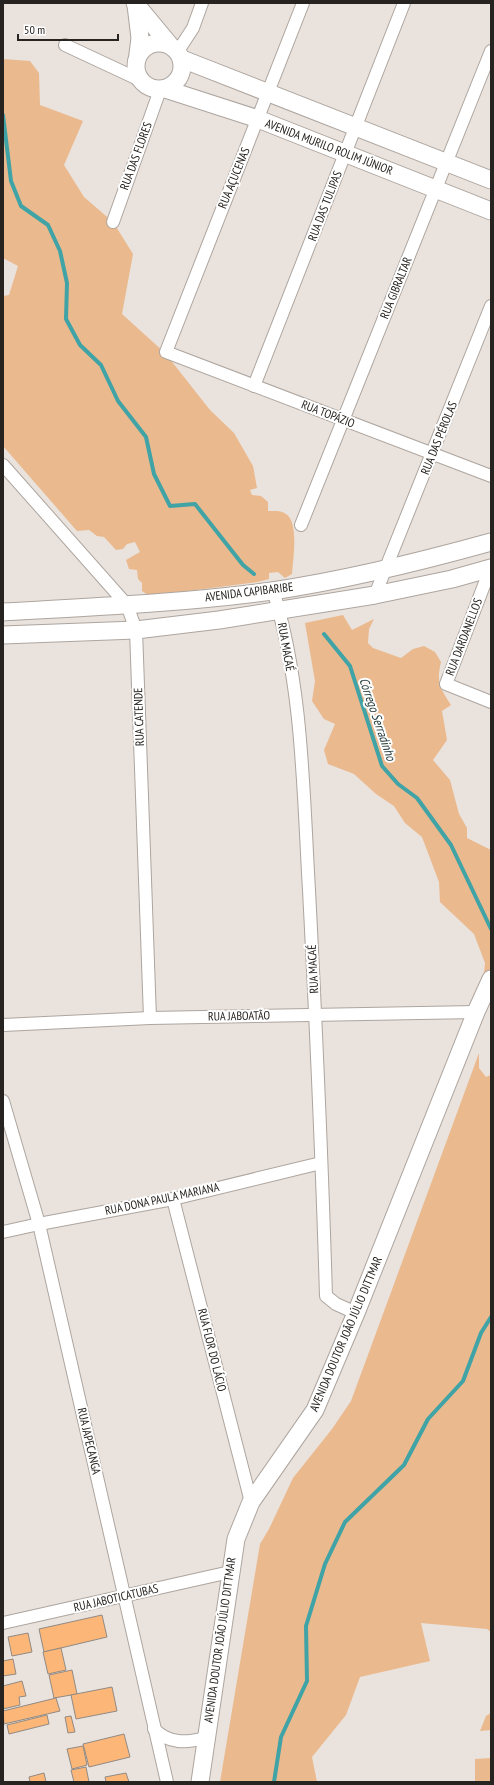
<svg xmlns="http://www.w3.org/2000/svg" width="494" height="1785" font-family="'PT Sans Narrow',sans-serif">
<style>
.green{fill:#eab98e}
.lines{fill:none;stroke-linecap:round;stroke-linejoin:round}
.stream{stroke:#40a3a6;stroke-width:4}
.building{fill:#fcb677;stroke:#918a84}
.street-casing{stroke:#ada59f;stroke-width:14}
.secondary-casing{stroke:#ada59f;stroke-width:19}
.street{stroke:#fff;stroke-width:12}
.secondary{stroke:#fff;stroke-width:17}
.labels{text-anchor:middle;stroke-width:4;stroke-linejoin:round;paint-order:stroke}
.street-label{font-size:12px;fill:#262320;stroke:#fff}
.water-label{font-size:13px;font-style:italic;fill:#213838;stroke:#fff}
</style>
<rect width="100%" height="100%" fill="#eae2dc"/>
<g class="green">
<path d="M3 59 30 61 39 73 40 105 83 121 64 165 84 197 113 222 133 254 122 314 165 353 210 410 234 433 253 466 257 488 250 490 252 495 261 496 268 502V511C274 511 281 510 286 514 299 522 293 560 292 574L285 578 278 572 269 573V579L257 582 157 595H148L142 591V583L138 579 137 570 129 569 126 560 140 552 135 542 127 544 123 549 116 550 104 537 97 536 89 530 77 531 3 446V296L9 295 18 266 3 258Z"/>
<path d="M343 615 352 630 374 619 369 629 368 643 373 648 401 658 413 649 424 646 435 652 441 662C436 683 440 688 451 705L442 711 447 740 433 760 450 780 459 814 467 828V838L491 850V990L484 973 485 963 474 934 440 902 439 882 422 837 405 823 394 806 376 794 354 774 328 764 324 750 335 724 324 719 312 701 315 681 305 623Z"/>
<path d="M479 1053V1068L486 1077 491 1075V1632L487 1629 421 1623 430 1661 360 1677 346 1715 312 1757 317 1782H220L260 1544 269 1529 293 1478 332 1429 351 1401Z"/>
<path d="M491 1713V1730L480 1731 486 1716Z"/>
<path d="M491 1758V1782H475V1759Z"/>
</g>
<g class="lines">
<g class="stream">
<path d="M3 115 11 181 21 206 48 225 60 251 67 283 66 319 80 345 101 365 118 401 146 437 154 474 170 506 195 504 243 565 254 574"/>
<path d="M324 634 350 666 382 766 398 784 417 798 451 845 491 929"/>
<path d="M274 1782 281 1737 307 1681 306 1626 325 1564 345 1522 404 1465 428 1419 463 1381 481 1333 491 1317"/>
</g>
</g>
<g class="building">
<path d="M102 1615 107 1637 44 1652 39 1629Z"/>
<path d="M28 1633 32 1652 12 1656 8 1637Z"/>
<path d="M61 1648 66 1670 48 1674 43 1652Z"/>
<path d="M13 1659 16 1674 3 1676V1661Z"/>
<path d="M72 1670 77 1694 54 1698 49 1675Z"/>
<path d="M22 1681 26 1696 19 1697 20 1705 3 1709V1686Z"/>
<path d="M112 1687 117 1711 76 1719 71 1695Z"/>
<path d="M56 1698 60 1711 4 1724 3 1711Z"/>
<path d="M47 1715 49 1724 9 1734 7 1725Z"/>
<path d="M71 1716 75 1732 68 1733 65 1717Z"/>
<path d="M124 1734 130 1757 89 1767 83 1744Z"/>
<path d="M83 1746 87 1765 72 1769 67 1749Z"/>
<path d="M86 1767 89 1782H74L71 1770Z"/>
<path d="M44 1773 46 1782H30L29 1777Z"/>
<path d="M126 1773 129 1782H106L105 1777Z"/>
</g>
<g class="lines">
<defs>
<g id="street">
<path d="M303 3 166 352 491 476"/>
<path d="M65 45 140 80"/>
<path d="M178 51 193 28 202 3"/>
<path d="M113 222 160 90"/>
<path d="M254 386 404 3"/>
<path d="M3 465 127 605 136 630 150 1018"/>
<path d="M301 525 491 51"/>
<path d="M491 567 446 684 491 702"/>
<path d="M273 590C303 687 303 790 309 890 316 1026 322 1161 326 1296L336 1304 356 1313"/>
<path d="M375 595 491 306"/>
<path d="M3 1025 150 1018 476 1012"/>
<path d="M3 1101 39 1224 167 1782"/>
<path d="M173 1199 251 1502"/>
<path d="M3 1232 39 1224 173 1199 321 1163"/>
<path d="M3 1623 230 1572"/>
<path d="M154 1729C169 1744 186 1743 206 1738"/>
</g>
<g id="secondary">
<path d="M135 3 169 44"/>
<path d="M136 5 140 38 138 54"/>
<circle cx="159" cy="66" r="23"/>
<path d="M182 59 491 180"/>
<path d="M165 89 258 119 491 211"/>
<path d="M3 612C93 607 183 603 272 591 346 580 419 562 491 542"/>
<path d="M3 635 136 630 219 620 375 595 452 579 491 568"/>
<path d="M200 1782 236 1539 251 1502 315 1410 356 1313 476 1012 491 979"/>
</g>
</defs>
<use href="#street" class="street-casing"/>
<use href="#secondary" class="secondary-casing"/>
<use href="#street" class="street"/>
<use href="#secondary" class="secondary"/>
</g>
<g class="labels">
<g class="street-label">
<text transform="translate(329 147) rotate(21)" y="4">AVENIDA MURILO ROLIM JÚNIOR</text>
<text transform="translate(136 156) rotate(-70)" y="4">RUA DAS FLORES</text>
<text transform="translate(234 178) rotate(-68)" y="4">RUA AÇUCENAS</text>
<text transform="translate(325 206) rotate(-69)" y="4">RUA DAS TULIPAS</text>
<text transform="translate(396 288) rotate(-68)" y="4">RUA GIBRALTAR</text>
<text transform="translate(328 414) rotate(21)" y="4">RUA TOPÁZIO</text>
<text transform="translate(439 438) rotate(-68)" y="4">RUA DAS PÉROLAS</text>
<text transform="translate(249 592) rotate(-7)" y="4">AVENIDA CAPIBARIBE</text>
<text transform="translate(464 637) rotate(-69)" y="4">RUA DARDANELLOS</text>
<text transform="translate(286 647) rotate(80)" y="4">RUA MACAÉ</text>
<text transform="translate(139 717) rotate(-92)" y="4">RUA CATENDE</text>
<text transform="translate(313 969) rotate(-93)" y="4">RUA MACAÉ</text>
<text transform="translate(239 1016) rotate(-1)" y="4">RUA JABOATÃO</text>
<text transform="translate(162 1199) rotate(-12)" y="4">RUA DONA PAULA MARIANA</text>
<text transform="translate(346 1334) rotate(-67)" y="4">AVENIDA DOUTOR JOÃO JÚLIO DITTMAR</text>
<text transform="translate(212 1350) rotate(76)" y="4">RUA FLOR DO LÁCIO</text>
<text transform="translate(89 1441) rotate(77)" y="4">RUA JAPECANGA</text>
<text transform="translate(116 1598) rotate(-13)" y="4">RUA JABOTICATUBAS</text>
<text transform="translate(220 1640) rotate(-82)" y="4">AVENIDA DOUTOR JOÃO JÚLIO DITTMAR</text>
</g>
<g class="water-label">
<text transform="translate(378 719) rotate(71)" y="5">Córrego Serradinho</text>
</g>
</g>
<rect width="494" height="1785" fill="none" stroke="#262320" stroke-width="8"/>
<path d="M18 34v6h100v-6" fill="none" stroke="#262320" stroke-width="2"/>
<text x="24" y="34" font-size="12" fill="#262320" stroke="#ffffff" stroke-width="3" paint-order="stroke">50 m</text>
</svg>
